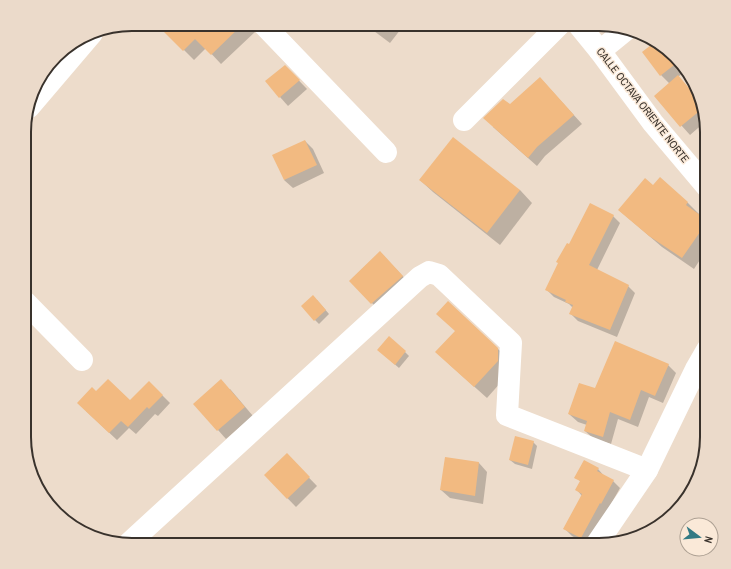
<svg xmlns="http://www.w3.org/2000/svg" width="731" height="569" font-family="'Archivo Narrow',sans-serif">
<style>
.shadow{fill:#0003}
.building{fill:#f2ba81}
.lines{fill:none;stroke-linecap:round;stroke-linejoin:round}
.minor{stroke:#fff;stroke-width:22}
.labels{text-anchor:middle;stroke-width:3;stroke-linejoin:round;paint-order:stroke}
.street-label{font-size:11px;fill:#39322c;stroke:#fae9d8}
.rim{fill:none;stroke:#39322c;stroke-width:2}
</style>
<rect width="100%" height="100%" fill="#eddccb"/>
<g class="shadow">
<path d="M162 24H258V29L221 64 206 48 194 60 160 26Z"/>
<path d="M367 24H404V25L390 43 374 31Z"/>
<path d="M600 24H605L626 29 614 39Z"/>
<path d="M656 42 670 51 685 71 678 77 694 94 699 91 705 122 690 135 655 96 670 84 661 75 643 52Z"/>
<path d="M285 66 307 89 288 106 280 97Z"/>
<path d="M540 78 582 124 545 156 537 166 493 127 510 106Z"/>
<path d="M305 141 313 149 324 173 293 188 284 180Z"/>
<path d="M660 179 688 203 699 214 698 215 707 221V249L694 269 662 247 619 210 653 186Z"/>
<path d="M420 180 520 190 532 203 500 245 433 192Z"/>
<path d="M613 216 620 223 597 270 628 286 635 293 617 337 578 321 571 314 573 308 569 304 554 297 547 290 570 246Z"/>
<path d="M380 252 411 285 381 312 350 281Z"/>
<path d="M317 300 329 314 319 324 315 320Z"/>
<path d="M498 349 510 361 509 373 487 398 449 364Z"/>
<path d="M405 352 409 356 399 368 383 354Z"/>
<path d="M668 365 676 373 663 403 649 397 638 427 618 419 611 444 594 439 585 431 587 425 578 422 569 414 595 390Z"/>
<path d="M149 382 170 403 158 416 155 414 136 434 129 428 117 440 86 411 96 393 130 401Z"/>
<path d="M230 389 253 416 226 439 195 404Z"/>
<path d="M533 442 537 446 532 469 515 464 510 460Z"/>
<path d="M287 455 317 486 296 507 265 475Z"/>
<path d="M446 458 479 463 487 472 483 504 450 498 441 490Z"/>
<path d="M598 469 605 477 613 481 620 488 588 545 572 536 565 529 582 496 577 490 581 482 576 477Z"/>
</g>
<g class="building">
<path d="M156 24H243L211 55 195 39 183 51Z"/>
<path d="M655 42 670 51 678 62 660 76 642 52Z"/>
<path d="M285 65 300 80 279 98 265 81Z"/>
<path d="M678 75 693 93 698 89 702 109 680 127 654 96Z"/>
<path d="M540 77 574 115 537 147 528 158 483 118 503 99 510 104Z"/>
<path d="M453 137 520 190 487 233 419 180Z"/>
<path d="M305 140 317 165 284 180 272 155Z"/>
<path d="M660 177 688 202 686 205 707 220V222L682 258 649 236 618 210 645 178 653 185Z"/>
<path d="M590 203 614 215 589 265 629 285 610 330 569 314 573 305 565 302 566 300 545 290 558 263 556 262 567 243 569 244Z"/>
<path d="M380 251 403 276 371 304 349 281Z"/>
<path d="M313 295 326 310 314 321 301 306Z"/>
<path d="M448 301 498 348V361L474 387 435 352 455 331 436 314Z"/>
<path d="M389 336 406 351 395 365 377 350Z"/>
<path d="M615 341 669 364 655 396 641 390 630 420 610 412 603 437 584 431 587 421 568 414 579 383 595 388Z"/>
<path d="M108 379 130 400 149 381 163 395 149 409 147 407 128 427 121 421 109 433 77 403 92 387 96 391Z"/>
<path d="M221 379 245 407 217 431 193 404Z"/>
<path d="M515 436 534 441 528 465 509 460Z"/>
<path d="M287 453 310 477 287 499 264 475Z"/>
<path d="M445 457 479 462 475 496 440 490Z"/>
<path d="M584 460 599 468 597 471 614 480 601 504 600 503 581 538 563 529 582 494 575 490 580 481 574 478Z"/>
</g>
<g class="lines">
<g class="minor">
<path d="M263 24 386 152"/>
<path d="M578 24 600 51 653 123 707 187"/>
<path d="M600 51 627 29"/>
<path d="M29 107 92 33"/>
<path d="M464 120 560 24"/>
<path d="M25 302 82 360"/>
<path d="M127 545 420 277 429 272 439 275 511 343 507 415 647 470"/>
<path d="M596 545 647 470 696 369 707 350"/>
</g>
</g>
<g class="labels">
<g class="street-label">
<text transform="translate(643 105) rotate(52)" y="4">CALLE OCTAVA ORIENTE NORTE</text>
</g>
</g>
<path d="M0 0H731V569H0ZM132 31H599A101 101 0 0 1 700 132V437A101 101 0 0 1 599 538H132A101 101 0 0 1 31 437V132A101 101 0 0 1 132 31Z" fill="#ebdaca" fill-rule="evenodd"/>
<path class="rim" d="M132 31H599A101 101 0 0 1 700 132V437A101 101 0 0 1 599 538H132A101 101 0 0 1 31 437V132A101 101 0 0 1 132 31Z"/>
<g transform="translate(699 537) rotate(106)"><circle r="19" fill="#fae9d8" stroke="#ada093"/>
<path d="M0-3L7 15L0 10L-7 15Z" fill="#337a84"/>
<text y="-6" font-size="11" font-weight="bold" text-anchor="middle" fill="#39322c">N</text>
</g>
</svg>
